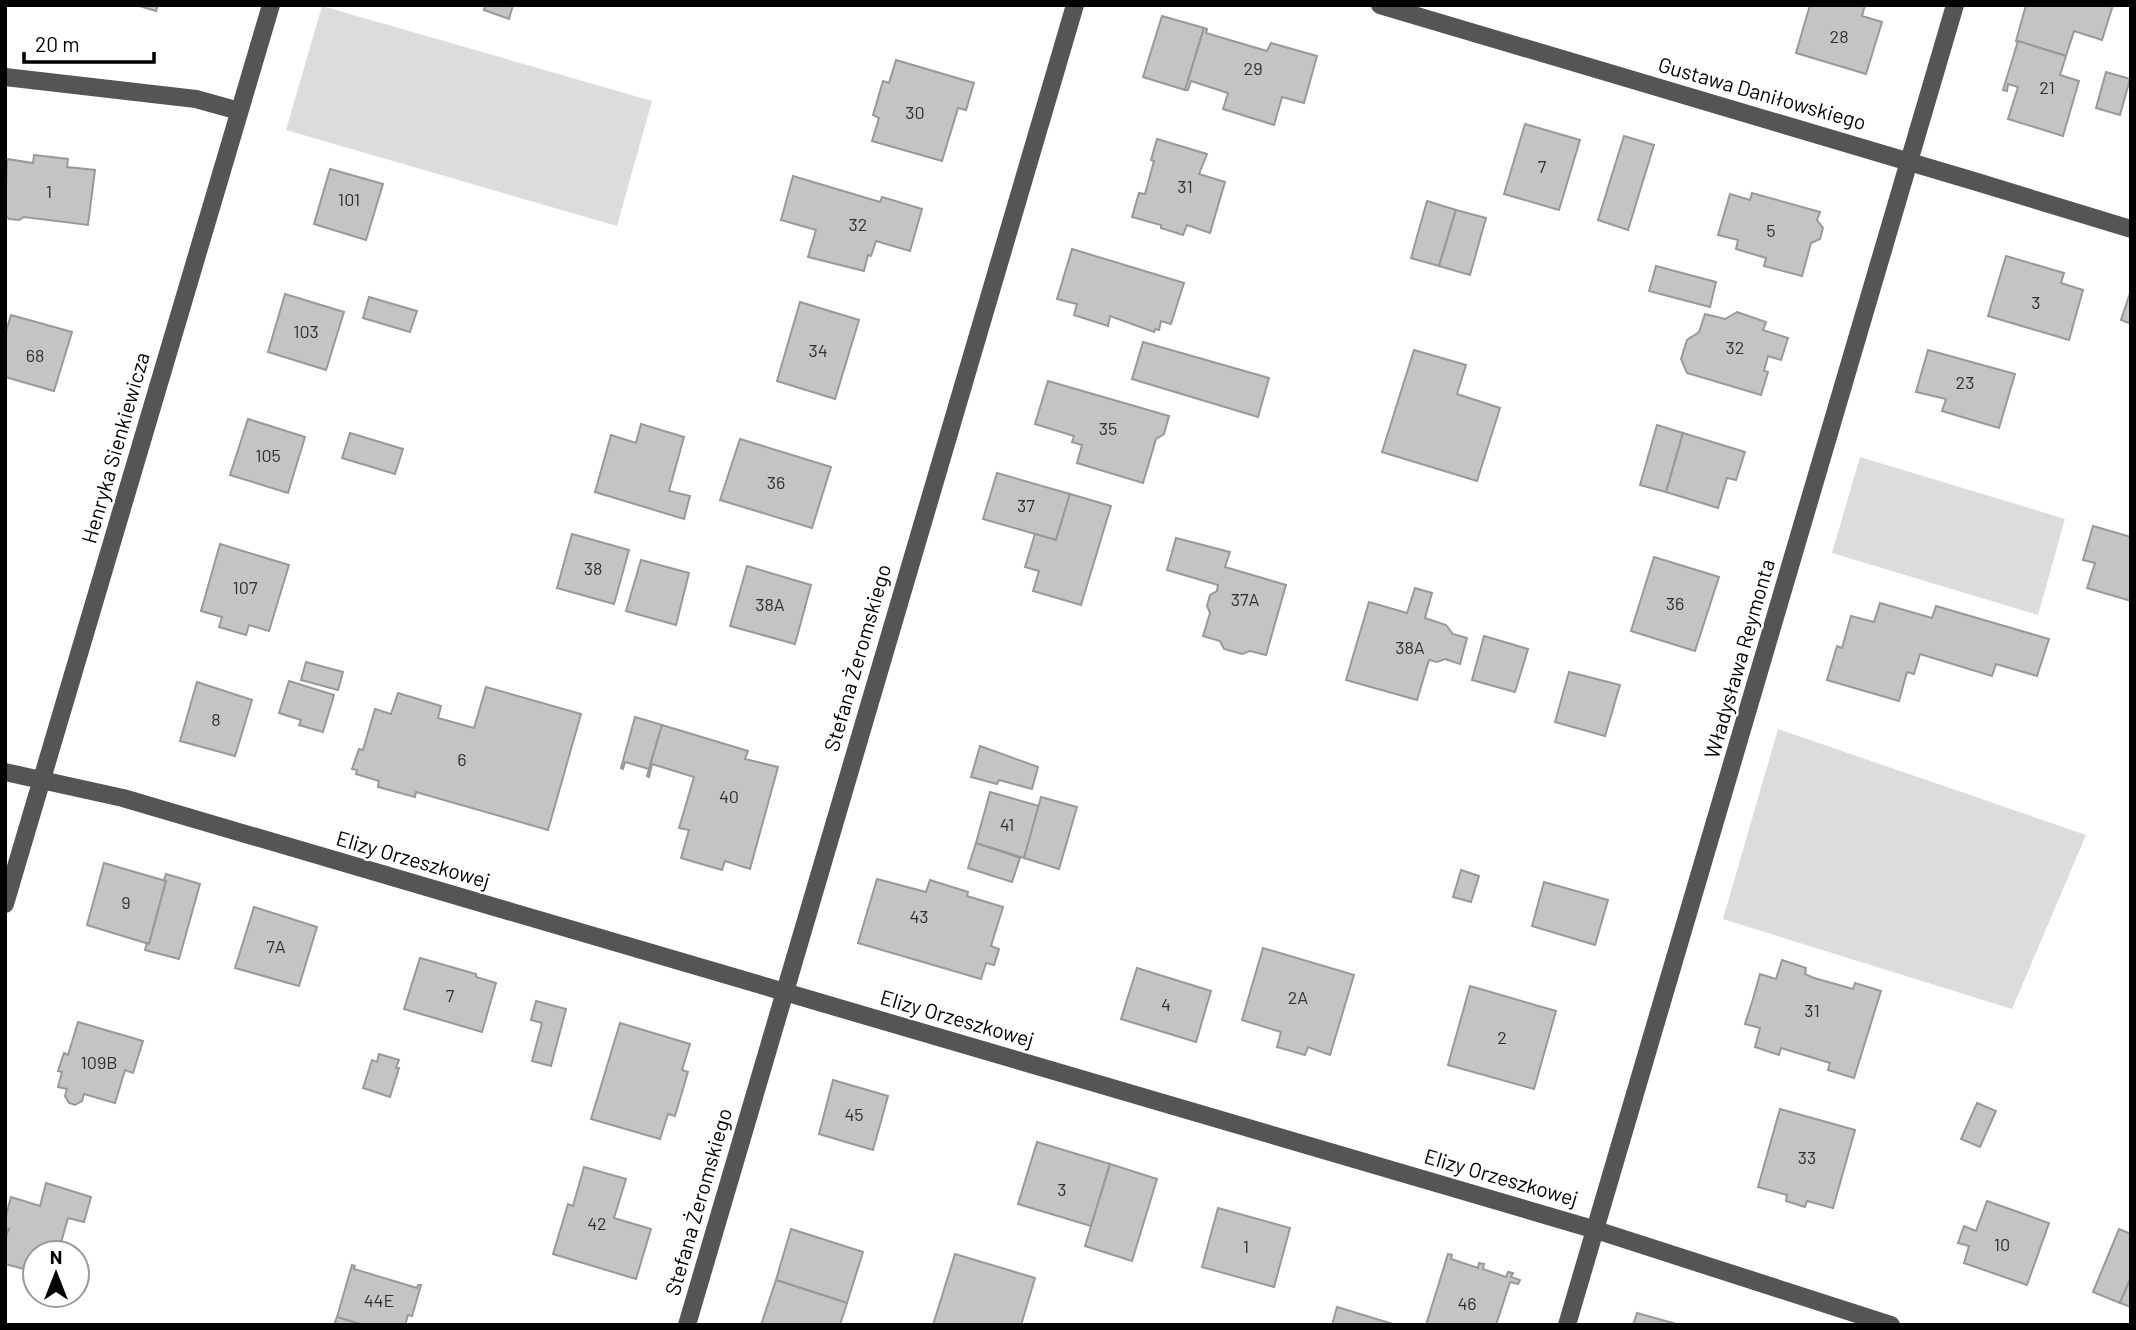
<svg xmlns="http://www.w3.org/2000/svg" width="2136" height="1330" font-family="Barlow,sans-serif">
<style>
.green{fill:#dcdcdc}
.building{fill:#c4c4c4;stroke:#999;stroke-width:2}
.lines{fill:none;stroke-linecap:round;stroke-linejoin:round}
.minor{stroke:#555;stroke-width:18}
.labels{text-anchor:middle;stroke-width:5;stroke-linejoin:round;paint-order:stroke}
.number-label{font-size:18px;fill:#313131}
.street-label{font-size:21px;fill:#000;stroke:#fff}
</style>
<rect width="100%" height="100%" fill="#fff"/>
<g class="green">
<path d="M322 6 652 101 617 226 286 130Z"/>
<path d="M1860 457 2065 519 2038 615 1832 553Z"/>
<path d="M1778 729 2086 835 2012 1009 1723 919Z"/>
</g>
<g class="building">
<path d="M136 5H158L156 11Z"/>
<path d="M485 5H513L509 19 484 10Z"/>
<path d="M1810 5H1865L1862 16 1882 22 1866 74 1796 53Z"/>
<path d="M2026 5H2113L2102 40 2074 31 2066 56 2016 41Z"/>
<path d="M1162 16 1204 28 1185 90 1143 77Z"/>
<path d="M1204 28 1207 29 1206 33 1267 51 1271 43 1317 56 1304 103 1282 97 1274 125 1223 109 1228 93 1191 81 1188 90H1185Z"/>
<path d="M2018 41 2066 56 2060 75 2079 81 2063 136 2008 119 2018 87 2008 84 2007 91 2003 90Z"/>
<path d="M896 60 974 83 966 110 958 108 942 161 872 141 879 118 873 115 883 81 889 83Z"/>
<path d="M2106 72 2130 79 2120 115 2096 108Z"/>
<path d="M1525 124 1580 140 1559 210 1504 194Z"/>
<path d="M1624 136 1654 145 1628 230 1598 220Z"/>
<path d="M1157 139 1207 154 1199 174 1225 182 1210 233 1187 225 1183 235 1161 228V225L1132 217 1139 193 1145 194 1154 161 1151 160Z"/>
<path d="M34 155 68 159 67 167 95 170 88 225 24 217 19 220 9 219 5 214 7 159 33 163Z"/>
<path d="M330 169 383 184 366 240 314 224Z"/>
<path d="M793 176 880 202 882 197 922 209 910 251 876 241 871 256 868 255 864 271 808 257 816 230 781 220Z"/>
<path d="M1752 193 1820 212 1817 220 1823 228 1820 239 1811 243 1802 276 1764 266 1766 258 1736 249 1738 240 1718 235 1730 194 1750 200Z"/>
<path d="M1427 201 1456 210 1439 266 1411 258Z"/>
<path d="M1456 210 1486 218 1470 275 1439 266Z"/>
<path d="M1072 249 1184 283 1171 324 1161 321 1159 330 1155 329 1154 332 1110 316 1108 326 1074 315 1077 304 1057 299Z"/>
<path d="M2006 256 2064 273 2061 283 2083 290 2069 340 1988 316Z"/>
<path d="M1656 266 1716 282 1710 307 1649 291Z"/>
<path d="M2130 293H2131V324L2121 320Z"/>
<path d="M285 294 344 312 326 370 268 352Z"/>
<path d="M369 297 417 311 410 332 363 318Z"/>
<path d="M800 302 859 320 835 399 777 381Z"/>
<path d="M1737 312 1766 322 1763 330 1788 338 1781 360 1768 356 1764 371 1768 372 1761 395 1687 373 1681 359 1687 340 1699 332 1705 314 1725 319Z"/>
<path d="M11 315 72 332 54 391 5 377V335Z"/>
<path d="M1143 342 1269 378 1258 417 1132 379Z"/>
<path d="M1414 350 1466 365 1457 394 1500 408 1477 481 1382 452Z"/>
<path d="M1928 350 2015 374 1999 428 1942 411 1946 399 1916 392Z"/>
<path d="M1048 381 1169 416 1164 434 1156 439 1143 483 1077 463 1082 445 1072 442 1074 436 1035 424Z"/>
<path d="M248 419 305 437 288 493 230 475Z"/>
<path d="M641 424 684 437 669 491 690 496 684 519 595 492 611 435 636 443Z"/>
<path d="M1657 425 1683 433 1666 492 1640 485Z"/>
<path d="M350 433 403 449 395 474 342 458Z"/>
<path d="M1683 433 1745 452 1736 480 1727 478 1718 508 1666 492Z"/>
<path d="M740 439 831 467 812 528 720 500Z"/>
<path d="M997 473 1070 494 1056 540 983 519Z"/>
<path d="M1070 494 1111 506 1081 605 1033 591 1039 571 1025 567 1035 534 1056 540Z"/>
<path d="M2093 526 2131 537V601L2087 588 2095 563 2083 560Z"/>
<path d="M572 534 629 550 614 604 557 588Z"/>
<path d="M1176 538 1230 552 1225 567 1286 585 1266 655 1250 651 1242 654 1224 649 1220 641 1203 636 1210 613 1207 606 1210 595 1217 591 1218 585 1167 570Z"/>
<path d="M220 544 289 565 269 631 249 625 246 635 219 627 222 617 201 611Z"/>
<path d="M1654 557 1719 577 1695 651 1631 631Z"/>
<path d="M641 560 689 573 676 625 626 611Z"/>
<path d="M747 566 811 585 795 644 730 626Z"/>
<path d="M1415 588 1432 593 1425 618 1446 625 1453 634 1467 638 1460 664 1445 659 1437 662 1429 660 1417 700 1346 680 1369 602 1407 613Z"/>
<path d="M1880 603 1932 618 1936 606 2049 639 2037 676 1996 664 1992 676 1920 654 1914 674 1907 672 1899 701 1827 680 1837 646 1842 648 1851 616 1874 622Z"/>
<path d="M1484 636 1528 649 1515 692 1472 680Z"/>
<path d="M306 662 343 672 338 690 301 680Z"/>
<path d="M1569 672 1620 685 1605 736 1555 722Z"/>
<path d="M289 681 334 695 323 732 299 725 301 720 279 713Z"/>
<path d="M197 682 252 700 235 756 180 741Z"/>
<path d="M486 687 581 714 548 830 416 792 415 797 378 787 379 781 356 774 357 770 352 769 359 749 363 750 375 709 391 714 398 693 441 706 438 718 474 728Z"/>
<path d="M635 717 662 725 649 769 625 762 623 769 621 768Z"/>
<path d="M662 725 748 751 745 759 778 767 750 869 725 861 722 870 681 858 689 830 679 828 694 777 652 764 649 777 647 776Z"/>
<path d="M980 746 1038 767 1032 789 999 780 997 784 971 777Z"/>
<path d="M990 792 1039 806 1024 858 976 843Z"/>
<path d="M1041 797 1077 807 1059 869 1024 858Z"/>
<path d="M976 843 1020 858 1012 882 968 868Z"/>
<path d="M104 863 166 881 149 944 87 925Z"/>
<path d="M1461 870 1479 876 1471 902 1453 897Z"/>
<path d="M166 874 200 884 179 959 145 950 147 943 149 944 166 881 164 880Z"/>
<path d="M877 879 926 892 930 880 968 892 967 896 1003 907 991 946 999 949 994 965 986 963 981 979 858 943Z"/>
<path d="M1544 882 1608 900 1595 945 1532 926Z"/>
<path d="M254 907 317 927 299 986 235 968Z"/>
<path d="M1263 948 1354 975 1330 1055 1308 1047 1305 1055 1277 1047 1281 1032 1242 1020Z"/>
<path d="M420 958 476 974V977L496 983 482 1032 404 1009Z"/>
<path d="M1782 960 1806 968 1805 974 1814 978 1853 989 1855 983 1881 991 1854 1078 1828 1070 1830 1063 1781 1048 1779 1055 1755 1047 1760 1028 1745 1024 1753 999 1760 974 1776 979Z"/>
<path d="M1137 968 1211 991 1196 1042 1121 1019Z"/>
<path d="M1470 986 1556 1011 1534 1089 1448 1065Z"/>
<path d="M536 1001 566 1009 551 1066 532 1061 542 1023 531 1020Z"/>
<path d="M78 1022 143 1041 133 1073 125 1070 115 1103 84 1094 82 1101 75 1105 69 1103 65 1096 67 1089 58 1087 62 1072 58 1071 64 1053 68 1055Z"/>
<path d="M620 1023 690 1044 682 1070 688 1072 675 1116 668 1114 660 1139 591 1119Z"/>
<path d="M379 1054 399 1060 396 1068H399L390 1097 363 1088 372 1060 377 1062Z"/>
<path d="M833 1080 888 1096 873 1150 819 1134Z"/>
<path d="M1977 1103 1996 1111 1980 1147 1961 1139Z"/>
<path d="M1780 1109 1855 1130 1833 1208 1807 1201 1805 1207 1786 1201 1787 1195 1758 1187Z"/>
<path d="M1037 1142 1110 1164 1091 1226 1018 1204Z"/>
<path d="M1110 1164 1157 1179 1132 1261 1085 1246Z"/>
<path d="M584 1167 626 1179 614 1218 651 1229 636 1279 553 1254 568 1204 573 1206Z"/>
<path d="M46 1183 91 1197 84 1222 68 1218 58 1253H35V1272L5 1264V1238L9 1229 5 1228V1219L11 1197 40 1206Z"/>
<path d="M1987 1201 2049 1223 2027 1285 1964 1263 1969 1246 1958 1243 1964 1226 1976 1231Z"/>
<path d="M1218 1208 1290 1228 1274 1287 1202 1267Z"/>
<path d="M791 1229 863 1252 847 1303 776 1280Z"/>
<path d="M2119 1229 2131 1234V1277L2120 1303 2093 1292Z"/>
<path d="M955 1254 1035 1278 1021 1325H933Z"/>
<path d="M1448 1254 1452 1255 1451 1259 1478 1268 1479 1263 1484 1264 1483 1269 1506 1277 1508 1272 1513 1273 1511 1277 1520 1280 1518 1284 1510 1282 1496 1325H1426Z"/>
<path d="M352 1265 355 1266 354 1269 417 1288 418 1285H421L412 1316 408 1315 405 1325H363L337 1317Z"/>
<path d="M2131 1277V1307L2120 1303Z"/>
<path d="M776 1280 847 1303 840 1325H761Z"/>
<path d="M1337 1307 1393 1324V1325H1332Z"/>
<path d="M1637 1313 1680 1325H1633Z"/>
<path d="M337 1317 363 1325H334Z"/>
</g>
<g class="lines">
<g class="minor">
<path d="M1380 5 1977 182 2131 229"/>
<path d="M5 77 196 99 239 111"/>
<path d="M5 772 123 798 1596 1230 1891 1325"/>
<path d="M5 904 271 5"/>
<path d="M687 1325 1075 5"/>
<path d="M1567 1325 1955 5"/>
</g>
</g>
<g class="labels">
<g class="number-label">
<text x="1839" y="43">28</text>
<text x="1253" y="75">29</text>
<text x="2047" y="94">21</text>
<text x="915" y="119">30</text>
<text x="1542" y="173">7</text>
<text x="1185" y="193">31</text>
<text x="49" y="198">1</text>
<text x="349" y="206">101</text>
<text x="858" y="231">32</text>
<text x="1771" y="237">5</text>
<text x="2036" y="309">3</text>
<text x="306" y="338">103</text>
<text x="1735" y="354">32</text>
<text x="818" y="357">34</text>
<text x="35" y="362">68</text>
<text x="1965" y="389">23</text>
<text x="1108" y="435">35</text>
<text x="268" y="462">105</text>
<text x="776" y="489">36</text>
<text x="1026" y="512">37</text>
<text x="593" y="575">38</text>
<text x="245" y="594">107</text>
<text x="1245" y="606">37A</text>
<text x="1675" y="610">36</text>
<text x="770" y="611">38A</text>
<text x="1410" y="654">38A</text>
<text x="216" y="726">8</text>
<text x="462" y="766">6</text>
<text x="729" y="803">40</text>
<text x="1007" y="831">41</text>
<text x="126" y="909">9</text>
<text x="919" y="923">43</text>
<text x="276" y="953">7A</text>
<text x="450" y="1002">7</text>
<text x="1298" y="1004">2A</text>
<text x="1166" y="1011">4</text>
<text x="1812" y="1017">31</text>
<text x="1502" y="1044">2</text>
<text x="99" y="1069">109B</text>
<text x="854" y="1121">45</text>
<text x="1807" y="1164">33</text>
<text x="1062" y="1196">3</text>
<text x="597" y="1230">42</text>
<text x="2002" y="1251">10</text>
<text x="1246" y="1253">1</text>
<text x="379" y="1307">44E</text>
<text x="1467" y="1310">46</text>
</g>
<g class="street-label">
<text transform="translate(1762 94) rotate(16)" y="7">Gustawa Daniłowskiego</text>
<text transform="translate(116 448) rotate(-74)" y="7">Henryka Sienkiewicza</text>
<text transform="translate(858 658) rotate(-74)" y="7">Stefana Żeromskiego</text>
<text transform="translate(1740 659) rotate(-74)" y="7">Władysława Reymonta</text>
<text transform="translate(413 860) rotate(16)" y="7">Elizy Orzeszkowej</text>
<text transform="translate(957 1019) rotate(16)" y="7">Elizy Orzeszkowej</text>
<text transform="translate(1501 1178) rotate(16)" y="7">Elizy Orzeszkowej</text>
<text transform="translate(699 1202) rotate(-74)" y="7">Stefana Żeromskiego</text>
</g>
</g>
<rect width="2136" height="1330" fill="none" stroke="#000000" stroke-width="14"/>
<g transform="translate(56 1274)"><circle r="33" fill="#ffffff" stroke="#999999" stroke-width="2"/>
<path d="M0-5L12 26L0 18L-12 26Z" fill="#000000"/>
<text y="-10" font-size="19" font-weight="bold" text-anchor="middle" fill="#000000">N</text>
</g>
<path d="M24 52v10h130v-10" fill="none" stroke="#000000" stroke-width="3.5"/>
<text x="35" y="52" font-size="21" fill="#000000" stroke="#ffffff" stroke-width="5" paint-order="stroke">20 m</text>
</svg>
